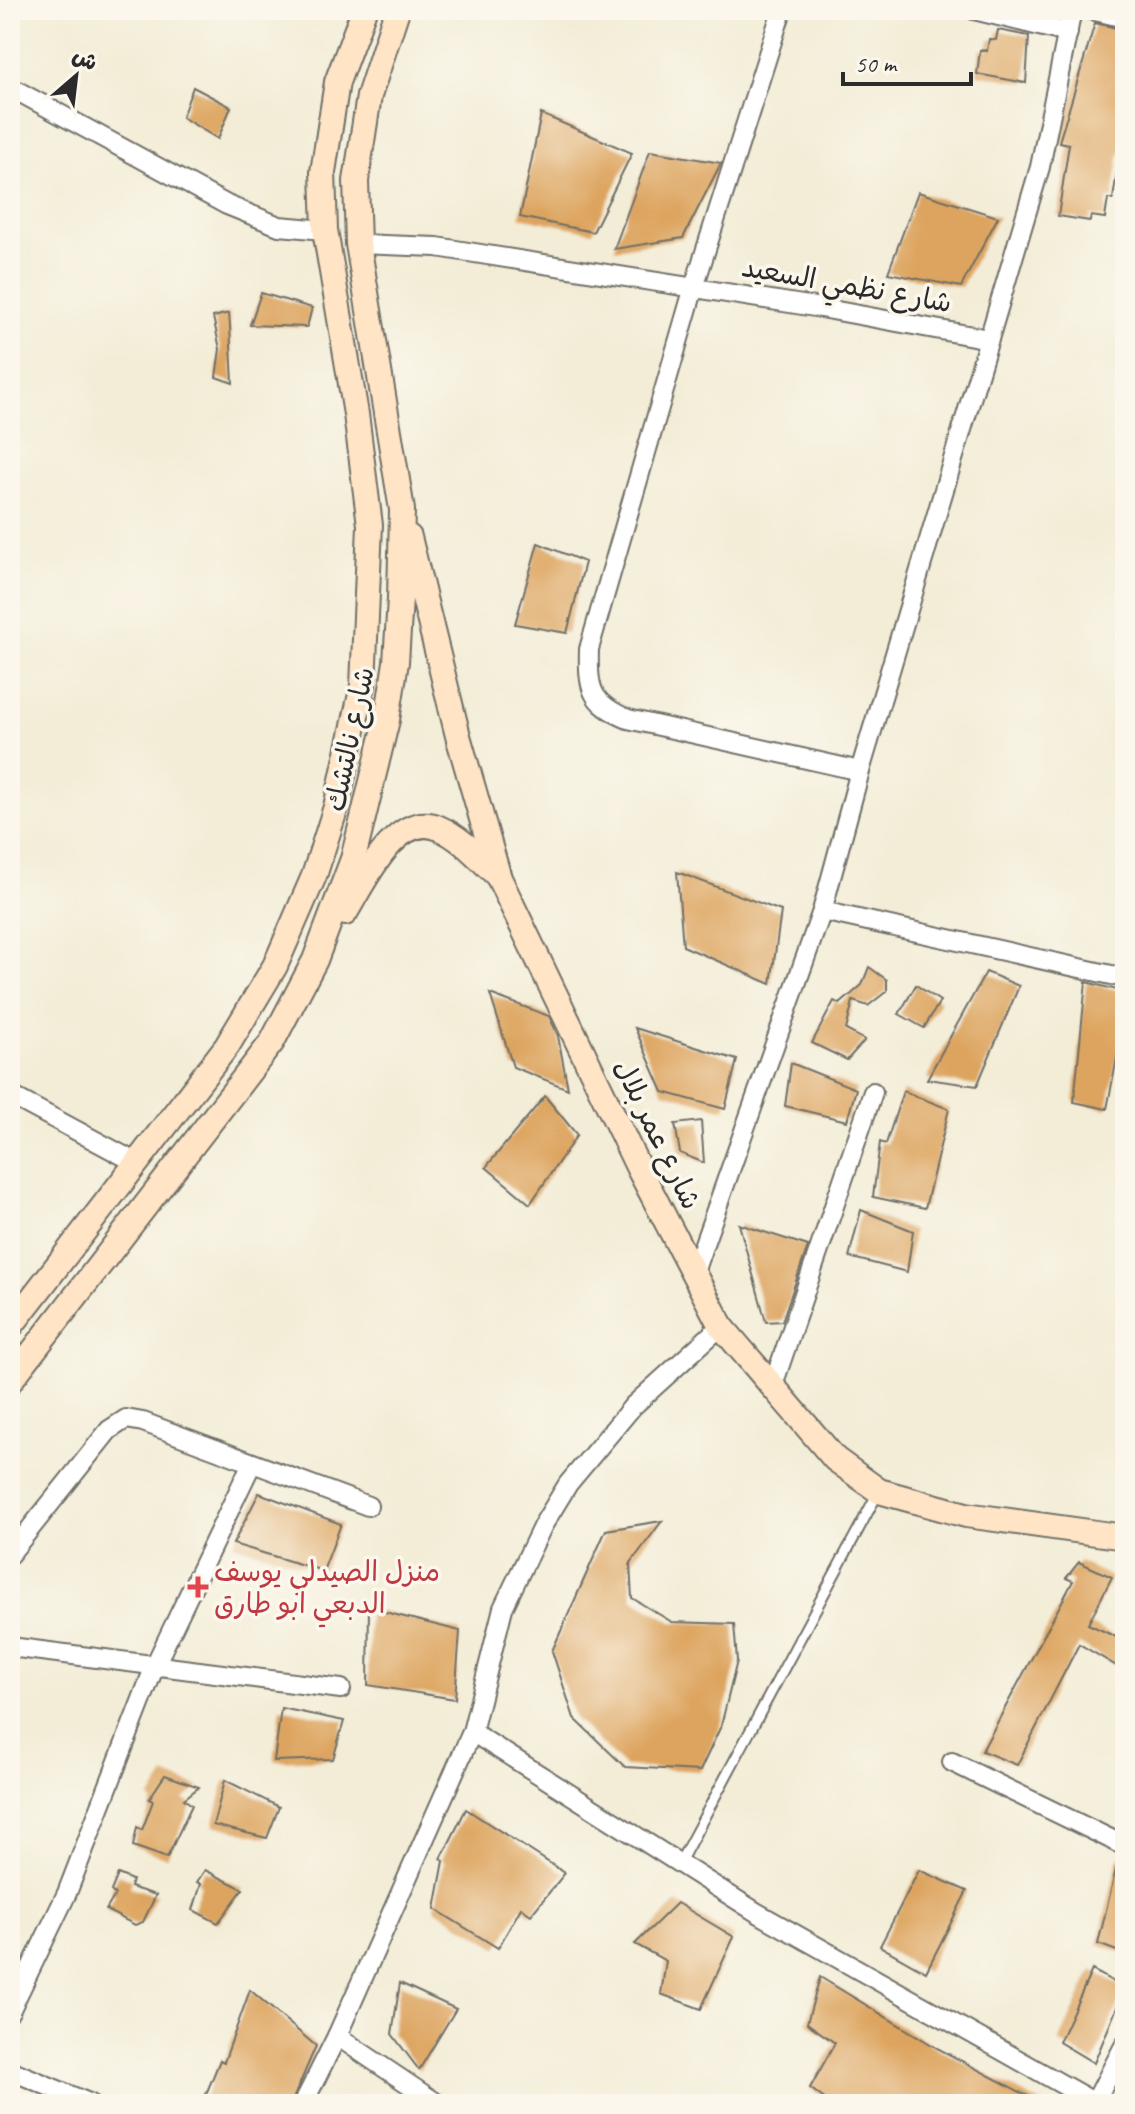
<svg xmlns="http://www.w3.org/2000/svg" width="1135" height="2114" font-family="Caveat,'Playpen Sans Arabic',sans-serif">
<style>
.building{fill:#dda45f}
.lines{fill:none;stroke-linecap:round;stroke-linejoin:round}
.lane-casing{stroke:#716f67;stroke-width:13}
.street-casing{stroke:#716f67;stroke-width:22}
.secondary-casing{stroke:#716f67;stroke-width:28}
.lane{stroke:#fff;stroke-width:9}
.street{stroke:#fff;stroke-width:18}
.secondary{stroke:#ffe4c6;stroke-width:24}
.health-dot{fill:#e0444e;stroke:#fbf7ec;stroke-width:3}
.labels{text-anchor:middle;stroke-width:7;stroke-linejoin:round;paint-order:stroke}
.street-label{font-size:28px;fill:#2b2b2b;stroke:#fbf7ec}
.health-label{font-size:28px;fill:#be3a42;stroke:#fbf7ec;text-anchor:start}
</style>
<rect width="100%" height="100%" fill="#fbf7ec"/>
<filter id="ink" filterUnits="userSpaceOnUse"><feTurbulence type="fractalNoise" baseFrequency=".0125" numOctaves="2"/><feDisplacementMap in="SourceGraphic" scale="16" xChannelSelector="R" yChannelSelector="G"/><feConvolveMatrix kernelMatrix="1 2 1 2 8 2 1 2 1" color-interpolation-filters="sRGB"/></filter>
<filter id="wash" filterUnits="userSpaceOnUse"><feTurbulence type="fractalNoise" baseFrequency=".006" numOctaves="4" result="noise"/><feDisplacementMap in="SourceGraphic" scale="32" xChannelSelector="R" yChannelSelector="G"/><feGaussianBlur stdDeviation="1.8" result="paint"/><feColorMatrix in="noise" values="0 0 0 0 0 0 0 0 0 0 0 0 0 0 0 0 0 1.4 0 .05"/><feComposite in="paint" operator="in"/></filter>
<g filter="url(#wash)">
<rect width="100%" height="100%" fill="#f3edd7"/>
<g id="blocks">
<g class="building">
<path d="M1095 23 1125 30V152H1120L1113 199H1108L1105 218 1091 216 1090 221 1058 216 1069 144 1059 142Z"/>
<path d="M998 30 1029 36 1026 83 977 74 980 50 987 51 989 39 996 40Z"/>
<path d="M193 87 231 107 218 139 182 117Z"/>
<path d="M541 114 632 153 593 232 520 217Z"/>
<path d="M650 151 721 163 683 238 614 249Z"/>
<path d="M918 192 998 217 961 287 888 273Z"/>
<path d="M261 293 312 308 307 327 250 325Z"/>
<path d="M229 313 230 326 233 383 216 377 220 349 213 317Z"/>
<path d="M538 543 585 562 567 633 515 624Z"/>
<path d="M677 872 781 911 771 984 683 946Z"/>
<path d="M869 967 887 980V991L868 1006 853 1001 846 1030 865 1040 847 1060 812 1043 834 1001 840 1004 862 985Z"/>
<path d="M986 972 1019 986 977 1086 927 1079Z"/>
<path d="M1086 982 1125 992V1017L1107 1109 1074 1102Z"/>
<path d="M916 985 940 1001 924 1028 899 1014Z"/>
<path d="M490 994 549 1016 558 1036 568 1089 513 1067Z"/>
<path d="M635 1028 737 1060 725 1109 663 1092Z"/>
<path d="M791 1063 856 1089 847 1121 785 1106Z"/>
<path d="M903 1091 949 1109 925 1208 873 1197 880 1142 886 1144Z"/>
<path d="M545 1096 577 1135 530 1204 486 1167Z"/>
<path d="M701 1121 704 1163 680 1153 675 1124Z"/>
<path d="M861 1210 913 1231 907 1272 849 1257Z"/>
<path d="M739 1224 808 1246 782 1321 766 1322Z"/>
<path d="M259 1493 341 1524 323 1571 233 1544Z"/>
<path d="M662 1521 630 1564 632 1598 672 1622 734 1624 737 1661 721 1726 700 1771 625 1767 574 1718 552 1651 606 1530Z"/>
<path d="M1079 1562 1112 1577 1088 1624 1125 1641V1671L1079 1644 1017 1765 982 1751 1073 1581 1066 1578Z"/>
<path d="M369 1608 460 1631 455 1699 368 1685Z"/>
<path d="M281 1708 344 1721 333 1759 274 1761Z"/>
<path d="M165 1775 199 1787 184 1799 192 1805 167 1858 133 1846 137 1827 142 1830 153 1801 149 1799Z"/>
<path d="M225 1780 279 1807 267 1838 213 1825Z"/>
<path d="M466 1809 565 1873 531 1915 521 1908 498 1948 435 1909 444 1861 441 1859Z"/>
<path d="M1119 1856 1125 1858V1954L1098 1944Z"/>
<path d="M205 1870 243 1889 218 1923 193 1910 201 1884 197 1882Z"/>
<path d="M919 1870 967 1891 926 1972 880 1946Z"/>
<path d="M118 1874 132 1880 130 1887 156 1895 143 1922 135 1925 106 1910 115 1895 111 1891Z"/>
<path d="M677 1903 734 1937 701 2009 661 1994 666 1961 635 1944Z"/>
<path d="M1092 1970 1125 1988 1094 2063 1059 2042Z"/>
<path d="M820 1977 937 2048 1043 2104H831L810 2088 835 2043 807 2023Z"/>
<path d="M400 1983 456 2009 419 2070 392 2034Z"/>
<path d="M250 1990 316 2046 291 2104H202L220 2060 224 2062Z"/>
</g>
</g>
</g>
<g filter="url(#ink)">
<use href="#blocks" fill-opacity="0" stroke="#716f67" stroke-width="2"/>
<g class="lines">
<defs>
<path id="lane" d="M680 1862 879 1491"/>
<g id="street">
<path d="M782 10 694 287 589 649C588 689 590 703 628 719L860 771 822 911"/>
<path d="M974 10 1068 33"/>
<path d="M1091 10 1125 18"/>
<path d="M10 87 227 205 279 226 325 230"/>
<path d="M358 244 437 247 821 308 989 339 1040 167 1072 10"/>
<path d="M860 771 989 339"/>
<path d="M10 1095 135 1162"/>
<path d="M694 1272 822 911 1125 978"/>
<path d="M772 1388 873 1092"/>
<path d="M10 1554 109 1430 126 1419 143 1422 368 1506"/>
<path d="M10 1647 341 1689"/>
<path d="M472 1732 756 1912 1097 2104"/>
<path d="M952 1762 1125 1846"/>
<path d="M10 2011 67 1893 156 1663 251 1465"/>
<path d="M10 2070 91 2104"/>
<path d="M303 2104 337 2036"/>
<path d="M438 2104 337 2036 472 1732 503 1608 543 1525 568 1484 633 1406 721 1326"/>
<path d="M1094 2104 1125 2044"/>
</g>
<g id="secondary">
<path d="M409 537 458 736 499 878 638 1167 721 1326 835 1459 879 1491 966 1515 1125 1537"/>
<path d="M345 913C363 884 396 809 439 828 462 838 480 859 498 876"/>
<path d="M10 1327 227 1046 275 966 314 876 336 807 363 685 370 525 356 414 325 230 323 172 337 82 364 10"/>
<path d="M10 1381 272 1042 315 960 353 859 387 720 396 662 400 599 402 510 358 244 356 181 369 96 397 10"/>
</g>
</defs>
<use href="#lane" class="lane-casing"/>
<use href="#street" class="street-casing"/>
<use href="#secondary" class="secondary-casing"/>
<use href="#lane" class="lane"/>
<use href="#street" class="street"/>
<use href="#secondary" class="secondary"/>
</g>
</g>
<path class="health-dot" d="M194 1575h8v8h8v8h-8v8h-8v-8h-8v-8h8z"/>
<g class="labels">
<g class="street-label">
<text transform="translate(847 284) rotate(10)" y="10">شارع نظمي السعيد</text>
<text transform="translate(349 739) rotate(-78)" y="10">شارع نالتشك</text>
<text transform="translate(658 1134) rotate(64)" y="10">شارع عمر بلال</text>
</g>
<g class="health-label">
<text x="214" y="1581">منزل الصيدلي يوسف<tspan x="214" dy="32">الدبعي ابو طارق</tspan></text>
</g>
</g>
<rect width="1135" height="2114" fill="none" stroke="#fbf7ec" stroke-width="40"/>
<g transform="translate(76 76) rotate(28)" stroke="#fbf7ec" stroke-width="6" paint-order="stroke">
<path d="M0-6L14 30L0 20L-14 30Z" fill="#2b2b2b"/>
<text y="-12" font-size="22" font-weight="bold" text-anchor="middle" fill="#2b2b2b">ش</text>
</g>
<path d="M843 72v12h128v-12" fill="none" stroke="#2b2b2b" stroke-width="4"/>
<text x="855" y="72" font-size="24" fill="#2b2b2b" stroke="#fbf7ec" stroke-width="6" paint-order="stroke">50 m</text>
</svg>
